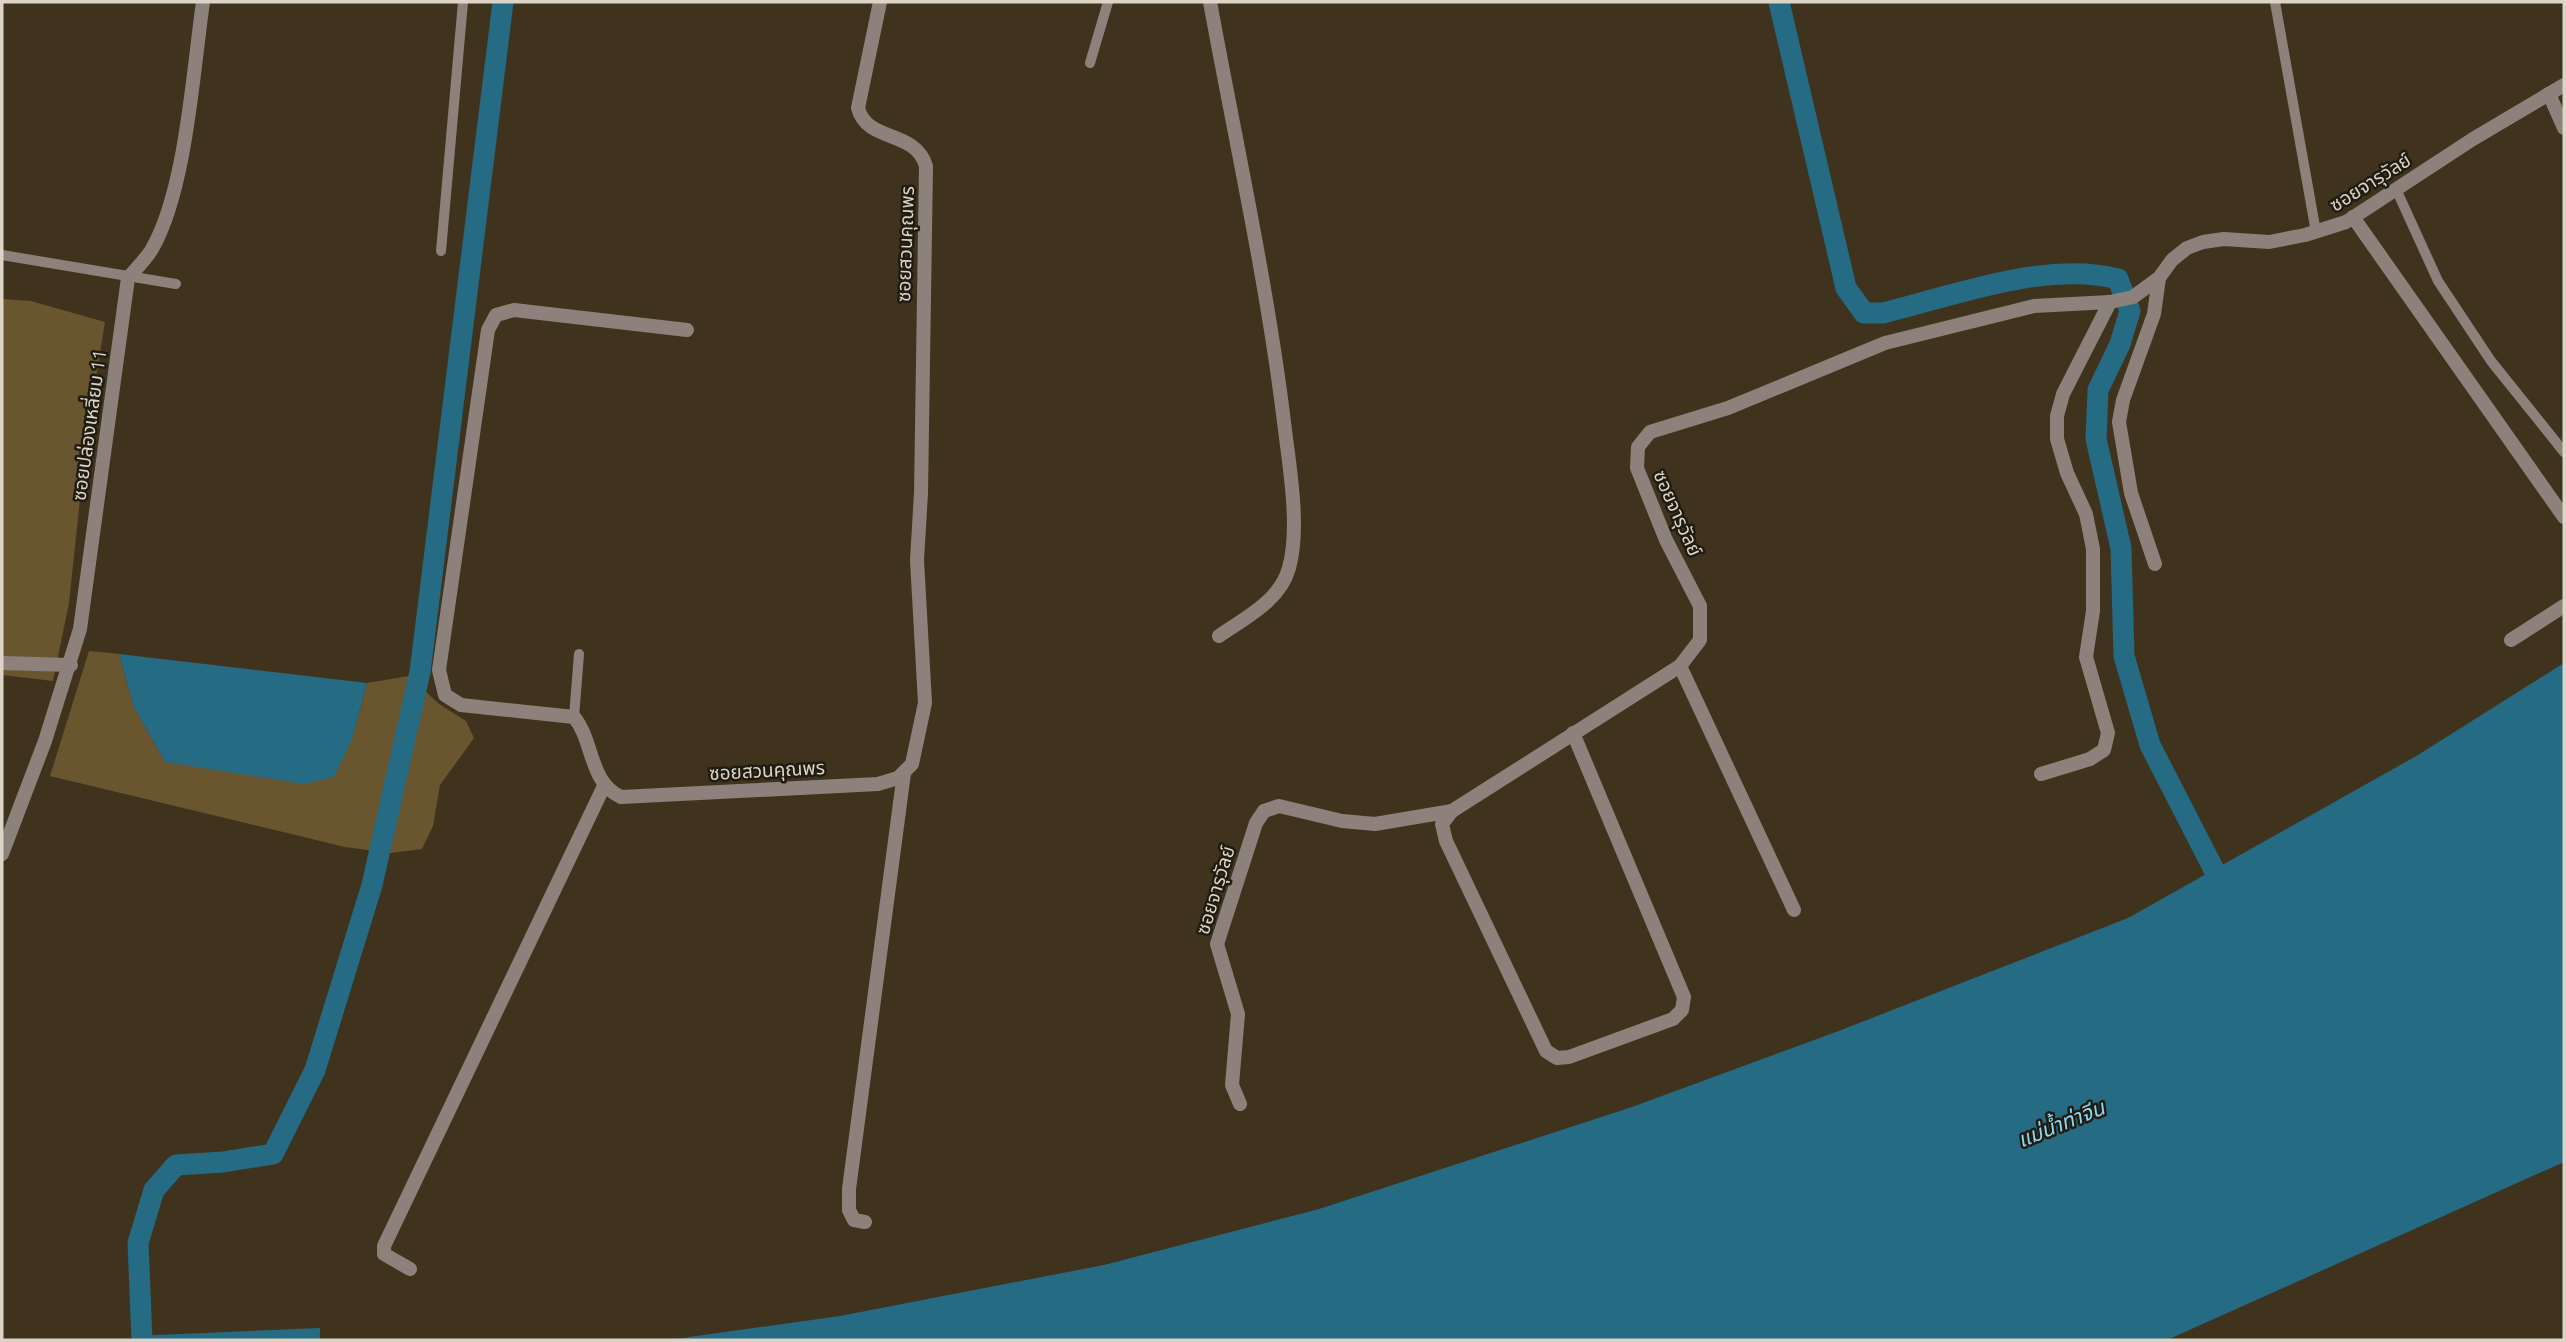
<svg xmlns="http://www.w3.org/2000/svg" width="2566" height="1342" font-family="Ubuntu,'Noto Sans Thai',sans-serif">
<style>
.green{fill:#69562f}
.water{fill:#256b83}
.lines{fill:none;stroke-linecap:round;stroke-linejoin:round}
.canal{stroke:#256b83;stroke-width:21}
.service{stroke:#8d827b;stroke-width:10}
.minor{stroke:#8d827b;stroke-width:14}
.labels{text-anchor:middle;stroke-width:5;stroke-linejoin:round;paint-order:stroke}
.street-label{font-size:19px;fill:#dbd4c7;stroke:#211c12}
.water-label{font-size:21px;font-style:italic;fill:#8cd9f7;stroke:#211c12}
</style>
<rect width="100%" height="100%" fill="#3f331e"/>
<g class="green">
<path d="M2 299 31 301 105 322 87 433 69 603 53 681 2 675Z"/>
<path d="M89 651 119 654 134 707 165 762 200 766 352 739 367 683 409 676 439 704 466 721 474 738 440 785 433 826 422 849 391 853 345 847 50 776Z"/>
</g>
<g class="water">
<path d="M119 654 367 683 352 739 334 777 304 784 165 762 134 707Z"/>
<path d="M2564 663V1162L2167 1340H668L840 1316 1104 1265 1319 1209 1632 1107 1836 1032 2128 918 2418 755Z"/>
<path d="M320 1328V1340H131L133 1336Z"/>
</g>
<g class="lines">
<g class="canal">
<path d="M1779 2 1846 288 1864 313H1883C1953 296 2047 260 2118 279L2130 311 2120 344 2098 390 2096 439 2121 548 2124 656 2150 745 2227 895"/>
<path d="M142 1340 138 1243 154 1190 176 1165 223 1162 273 1154 315 1070 372 885 420 672 503 2"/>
</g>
<g class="service">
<path d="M2275 2 2316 232"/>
<path d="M1090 63 1108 2"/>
<path d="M2396 189 2438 281 2491 361 2564 452"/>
<path d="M441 251 463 2"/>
<path d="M2 255 176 284"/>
<path d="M574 717 579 654"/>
</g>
<g class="minor">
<path d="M1210 2C1236 144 1268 287 1285 430 1290 470 1300 529 1289 568 1280 601 1245 618 1219 636"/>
<path d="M2549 94 2564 128"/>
<path d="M2353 217 2564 517"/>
<path d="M687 330 514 310 496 315 488 330 439 670 445 695 461 705 574 717C594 741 589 783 621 797L878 784 898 778 912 764 925 703 917 560 921 493 926 166C915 129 867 143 858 108L880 2"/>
<path d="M2155 564 2131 493 2119 422 2123 400 2154 314 2159 278"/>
<path d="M2511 640 2564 606"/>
<path d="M2 663 71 665"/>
<path d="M1680 666 1794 910"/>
<path d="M2041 774 2090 759 2104 750 2108 733 2086 657 2093 611V549L2086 514 2067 473 2057 439V416L2063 394 2110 302"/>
<path d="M1452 811 1442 824 1446 841 1546 1051 1557 1058 1569 1057 1673 1019 1682 1010 1684 997 1573 733"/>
<path d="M2 854 45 741 80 629 128 278C136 269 146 259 152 249 186 190 193 71 203 2"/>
<path d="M1240 1104 1232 1085 1238 1014 1217 944 1256 823 1264 811 1279 806 1342 821 1375 824 1452 811 1680 666 1700 640V606L1666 540 1637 468 1638 447 1650 432 1728 408 1885 343 2034 306 2110 302 2133 297 2159 278 2172 260 2187 248 2203 242 2224 239 2269 242 2305 235 2346 222 2473 139 2564 85"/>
<path d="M865 1222 854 1220 849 1210V1189L904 773"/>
<path d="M410 1269 384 1254V1246L604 786"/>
</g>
</g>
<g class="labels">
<g class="street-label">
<text transform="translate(2370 182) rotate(-32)" y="7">ซอยจารุวัลย์</text>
<text transform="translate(905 244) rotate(-88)" y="7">ซอยสวนคุณพร</text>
<text transform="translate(89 425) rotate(-82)" y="7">ซอยปล่องเหลี่ยม 11</text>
<text transform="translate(1678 513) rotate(66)" y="7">ซอยจารุวัลย์</text>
<text transform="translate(767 770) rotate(-3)" y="7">ซอยสวนคุณพร</text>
<text transform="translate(1215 890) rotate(-73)" y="7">ซอยจารุวัลย์</text>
</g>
<g class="water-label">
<text transform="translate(2061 1124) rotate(-22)" y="7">แม่น้ำท่าจีน</text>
</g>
</g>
<rect width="2566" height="1342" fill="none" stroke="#dbd4c7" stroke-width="7"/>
</svg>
